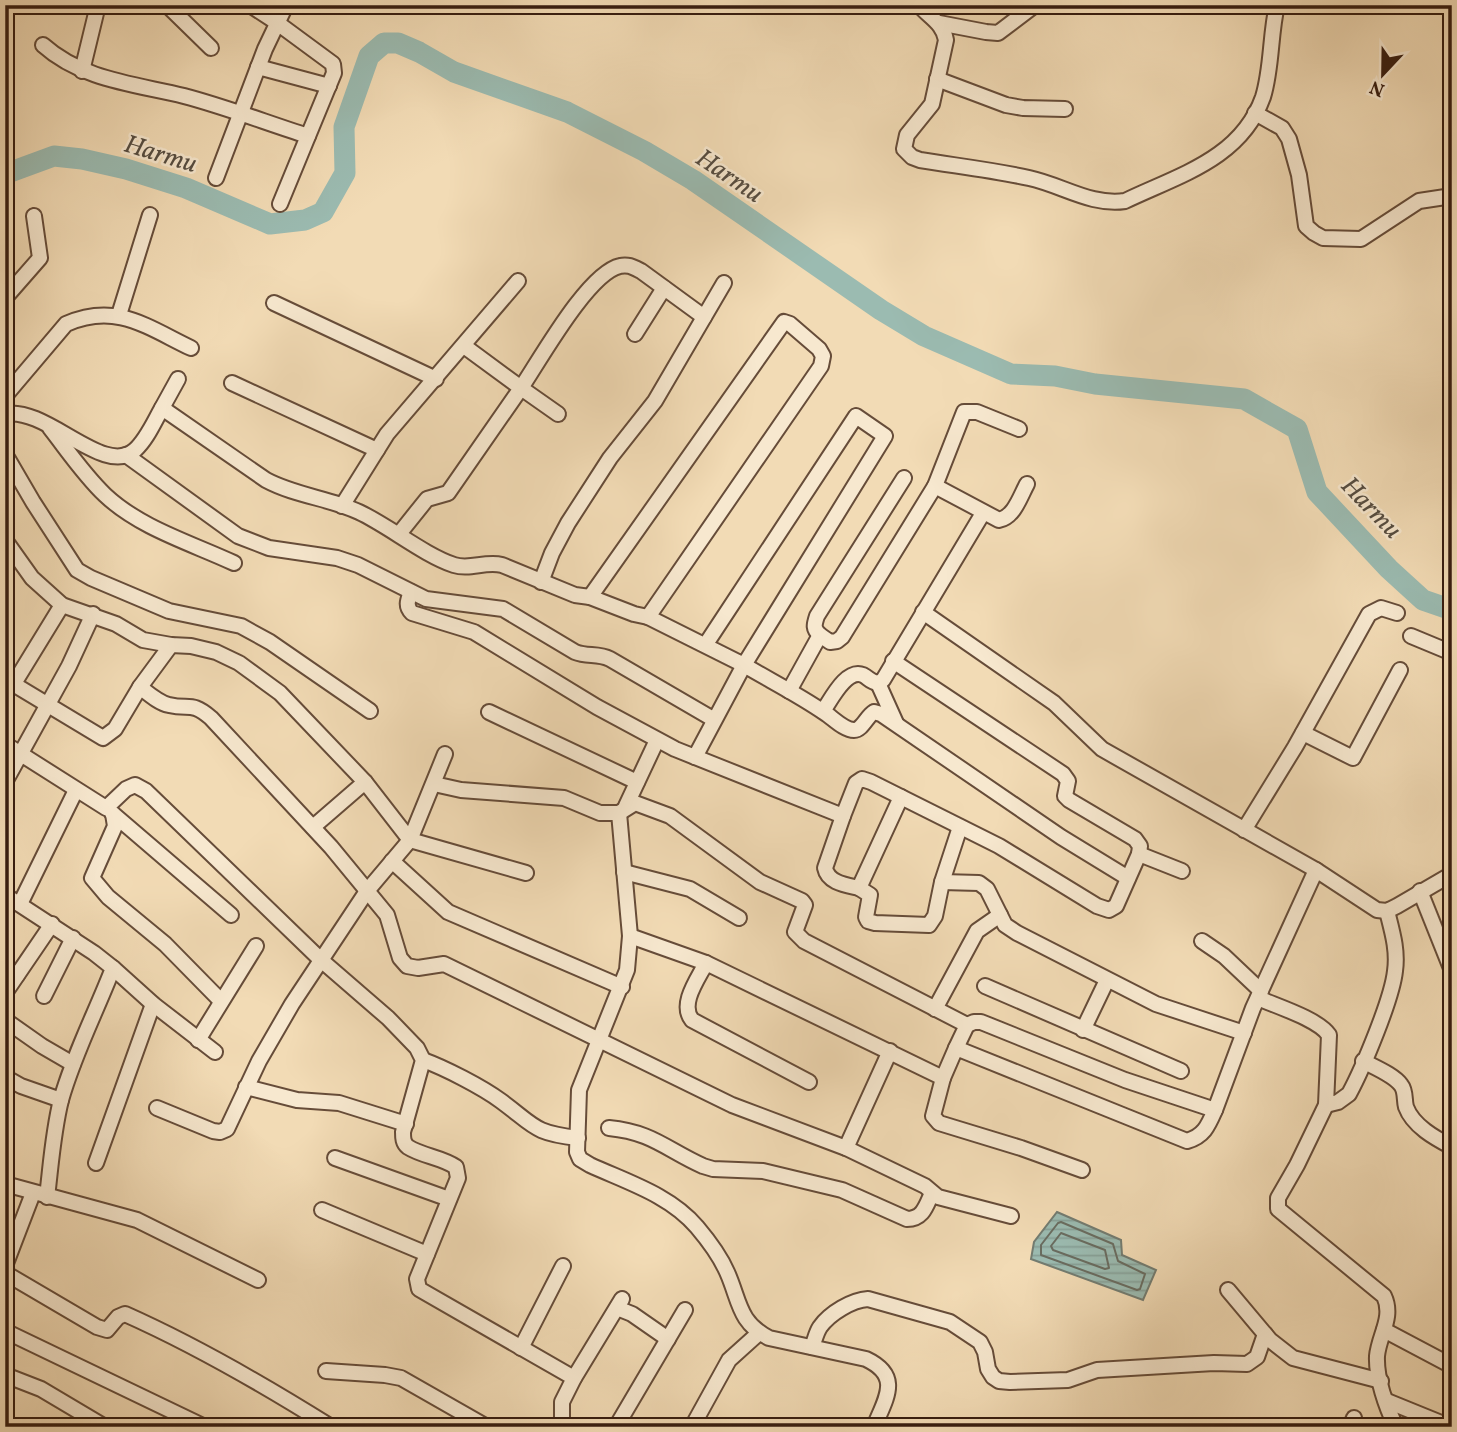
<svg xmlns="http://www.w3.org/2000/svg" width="1457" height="1432" font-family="Vollkorn,serif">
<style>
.water{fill:url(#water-rules);stroke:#737c71;stroke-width:2}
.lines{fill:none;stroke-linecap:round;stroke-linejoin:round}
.shore{stroke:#696c60;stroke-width:2}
.river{stroke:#9bbbb1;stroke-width:21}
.minor-casing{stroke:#664c39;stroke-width:18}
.minor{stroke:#f7e8cf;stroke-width:14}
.labels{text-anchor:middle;stroke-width:5;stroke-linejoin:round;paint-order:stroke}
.water-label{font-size:26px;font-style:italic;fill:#554c40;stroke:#f7e8cf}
</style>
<defs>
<pattern id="water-rules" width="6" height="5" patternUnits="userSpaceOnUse" patternTransform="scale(1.75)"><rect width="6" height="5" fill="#9bbbb1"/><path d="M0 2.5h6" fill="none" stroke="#86a097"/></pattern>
</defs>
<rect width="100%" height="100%" fill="#f2dbb5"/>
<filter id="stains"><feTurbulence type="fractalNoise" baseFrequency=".00286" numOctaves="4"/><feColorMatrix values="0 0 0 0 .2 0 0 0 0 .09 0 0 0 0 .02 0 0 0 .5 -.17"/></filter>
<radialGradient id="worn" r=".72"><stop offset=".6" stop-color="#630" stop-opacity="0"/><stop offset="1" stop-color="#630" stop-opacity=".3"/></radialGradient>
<path class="water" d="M1057 1212 1121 1240 1122 1255 1156 1270 1143 1300 1031 1259 1034 1242Z"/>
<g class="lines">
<g class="shore">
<path d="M1061 1222 1113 1244 1118 1261 1145 1274 1140 1289 1137 1290 1041 1255V1245L1058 1223Z"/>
<path d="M1061 1233 1105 1250 1109 1268 1105 1269 1053 1250 1051 1246Z"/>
</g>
<path class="river" d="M5 174 54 156 82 159 126 169 186 188 270 224 305 220 323 212 345 173 344 127 369 56 384 43H398L419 52 454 72 567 112 644 151 693 180 881 310 924 336 1011 374 1055 376 1095 384 1244 399 1297 429 1317 492 1389 569 1423 600 1452 610"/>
<defs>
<g id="minor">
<path d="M167 5 211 48"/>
<path d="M250 5 276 22 333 64 334 73 280 204"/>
<path d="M919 5C930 18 943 23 946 40L932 104 907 135 904 149 912 157 920 160C957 166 993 170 1029 178 1062 185 1091 206 1125 201 1179 175 1241 159 1263 97 1272 68 1270 35 1277 5"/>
<path d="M939 23 986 32 998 33 1035 5"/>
<path d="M43 45C82 80 135 84 184 96 226 107 267 123 308 136"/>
<path d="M258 67 329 86"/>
<path d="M82 71 98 5"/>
<path d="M937 79 1006 105 1023 108 1065 109"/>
<path d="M1255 113 1282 128 1289 139 1299 175 1306 226 1314 233 1323 238 1361 239 1419 201 1452 196"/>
<path d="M216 178 265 49 286 5"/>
<path d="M5 298 40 258 34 216"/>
<path d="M274 303 436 379"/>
<path d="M119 315 150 215"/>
<path d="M635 334 664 288"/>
<path d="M232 383 377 450"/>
<path d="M5 396 66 324C116 302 147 327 191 348"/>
<path d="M162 408 178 379"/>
<path d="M5 414C47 406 104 478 135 450 147 439 154 422 162 408L266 480C296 496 329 498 359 512 389 526 424 555 454 565 470 570 485 561 502 565L575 595 590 597 634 614 648 617 744 665 885 436 856 416 706 644"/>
<path d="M558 414 521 388C540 360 588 273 620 266 628 264 633 267 641 271L704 317"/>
<path d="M50 428C68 451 84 475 105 495 140 528 191 543 234 563"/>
<path d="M5 454 33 502 77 570 91 578 169 611 241 626 270 642 370 711"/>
<path d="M126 455 238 536 269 548 337 558 358 565 426 599 503 609 575 652C587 657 598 653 610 659L713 719"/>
<path d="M935 486 999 520C1014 517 1020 497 1027 484"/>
<path d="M342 506 387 434 518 281"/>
<path d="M399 534 427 499 448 493 521 388 464 346"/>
<path d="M5 540 32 578 62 605 116 624 143 640 171 645 191 646 216 652 239 663 280 693 365 782 410 840 526 873"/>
<path d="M541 582 552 553 568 523 610 458 655 401 724 283"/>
<path d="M411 592C408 600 405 606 412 613L474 632 597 707 675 749 843 816 856 783 862 779 871 782 999 846 1097 906 1109 910 1116 906 1139 854 1140 846 1135 839 1069 800 1065 796 1068 781 1063 774 893 661"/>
<path d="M590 597 784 322 790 324 819 349 823 356 821 366 648 617"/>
<path d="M923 612 1054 703 1102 749 1316 870 1377 910 1387 911 1397 906 1452 874"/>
<path d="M820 635C813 629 814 625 817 616L904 478"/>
<path d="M1411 636 1452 653"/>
<path d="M5 679 103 738 115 729 140 687 171 645"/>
<path d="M878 683 896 723"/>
<path d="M13 685 62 605"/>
<path d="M140 687C149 694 159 703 169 705 190 710 191 701 211 718L331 847 387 915 400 958 407 966 418 968 444 964 732 1105 846 1148 925 1186 938 1197 1011 1216"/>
<path d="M789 691 820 635 830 642 837 641 842 637 935 486 964 412H977L1019 429"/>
<path d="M823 711C831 700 846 668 863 675 869 678 870 682 878 683L883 680 983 513"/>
<path d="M489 712 637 782"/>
<path d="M1303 733 1353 758 1400 670"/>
<path d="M5 744 106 808 126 789 135 785 146 791 321 960 388 1018 417 1048 423 1060 403 1132C403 1138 403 1143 408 1147 422 1156 441 1157 456 1167L458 1178 417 1279 419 1289 574 1378"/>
<path d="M695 757 744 665C771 681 799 695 825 713 833 718 844 730 854 730 862 730 867 716 874 712L881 714 1061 837 1128 878"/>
<path d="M5 782 69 666 93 614"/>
<path d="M434 784 461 790 564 798 600 813H619L635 803 670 816 760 882 802 901 805 905 795 932 804 941 967 1025 956 1048"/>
<path d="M626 806 657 740"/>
<path d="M112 813 231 915"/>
<path d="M619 813 630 936 627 970 579 1090 577 1152 580 1159 590 1165C627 1182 670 1195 697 1227 708 1240 720 1256 727 1272 740 1301 738 1322 769 1338L866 1359C902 1376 886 1398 874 1427"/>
<path d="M113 814 115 826 92 878 108 897 165 944 221 1001"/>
<path d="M843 816 825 868C828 883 846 885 859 888L901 797"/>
<path d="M313 827 365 782"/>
<path d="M1244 830 1295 747 1369 614 1381 608 1397 613"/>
<path d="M1139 854 1182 871"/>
<path d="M392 861 448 912 622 987"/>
<path d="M624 872 690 889 739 918"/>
<path d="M942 882 979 883 987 889 1005 925 1017 933 1156 1004 1244 1033"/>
<path d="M859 888 870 895 866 917 868 921 875 923 929 925 935 916 942 882 960 827"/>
<path d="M1420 891 1452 971"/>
<path d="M5 895 94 953 113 968C96 1012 74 1054 61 1100 53 1132 51 1164 47 1197"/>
<path d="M20 904 76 790"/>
<path d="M630 936 706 963 943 1078 933 1116 939 1123 1021 1148 1082 1170"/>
<path d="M1202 941 1224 956 1261 991"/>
<path d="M706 963C698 979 679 1004 692 1020L809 1082"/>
<path d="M5 967 17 975"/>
<path d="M113 968 153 1004 215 1052"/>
<path d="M985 986 1181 1071"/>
<path d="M5 993 52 924"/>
<path d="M44 996 73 938"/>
<path d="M1258 998C1276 1006 1318 1019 1329 1035L1326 1105 1297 1165 1278 1198V1209L1384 1296C1394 1317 1379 1335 1377 1356 1376 1378 1386 1407 1396 1427"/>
<path d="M935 1009 977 931 1000 915"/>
<path d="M5 1020 42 1046 73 1064"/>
<path d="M967 1025 974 1022H981L1125 1080 1215 1110"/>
<path d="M1083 1030 1107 980"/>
<path d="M198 1040 256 946"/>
<path d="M423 1060C445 1068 482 1087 501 1101 535 1126 533 1133 578 1138"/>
<path d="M1363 1061C1374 1067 1394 1075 1401 1085 1406 1091 1404 1100 1406 1107 1413 1126 1435 1138 1452 1147"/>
<path d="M5 1077 21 1086 61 1100"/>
<path d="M943 1078 956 1048 1187 1141C1204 1136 1208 1126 1215 1110L1253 1008 1316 870"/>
<path d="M246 1087 297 1100 339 1103 406 1124"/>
<path d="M1326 1105 1338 1102 1349 1094C1363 1068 1392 999 1395 971 1398 950 1392 931 1387 911"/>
<path d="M157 1108 213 1131 220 1132 227 1129 259 1061 292 1004 367 891 410 840 445 754"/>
<path d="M609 1128C652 1132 667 1150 703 1166L713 1169 763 1171 842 1190 907 1219C923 1219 926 1206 932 1193"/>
<path d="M846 1148 890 1051"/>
<path d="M335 1158 449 1199"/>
<path d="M96 1163 153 1004"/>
<path d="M5 1184 137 1220 258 1280"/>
<path d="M322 1210 427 1254"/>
<path d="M5 1266 33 1193"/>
<path d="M5 1273 97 1327 107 1330 118 1317 125 1314C197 1346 264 1385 331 1427"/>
<path d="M1228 1290 1270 1340 1293 1358 1381 1381"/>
<path d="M617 1308 632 1314 668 1339"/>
<path d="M1384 1330 1452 1366"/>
<path d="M5 1331 205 1427"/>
<path d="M812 1347C815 1340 816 1333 820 1327 830 1313 852 1300 868 1299L950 1322 980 1342 985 1352 988 1369 993 1377 999 1381 1010 1382 1068 1380 1097 1370 1214 1363 1247 1364 1257 1357 1265 1334"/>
<path d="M521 1348 563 1266"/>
<path d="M326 1371 385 1375 401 1378 487 1427"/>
<path d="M5 1375 41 1389 105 1427"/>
<path d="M1387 1401 1451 1427"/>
<path d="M5 1426 6 1427"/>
<path d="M562 1427V1402L574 1378 622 1299"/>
<path d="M616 1427 685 1310"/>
<path d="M692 1427 729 1360 759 1333"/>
<path d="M1350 1427 1354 1418"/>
</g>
</defs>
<use href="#minor" class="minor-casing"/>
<use href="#minor" class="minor"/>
</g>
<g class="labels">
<g class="water-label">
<text transform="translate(161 153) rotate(17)" y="9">Harmu</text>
<text transform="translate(730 175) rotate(34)" y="9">Harmu</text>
<text transform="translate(1372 507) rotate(46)" y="9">Harmu</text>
</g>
</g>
<rect width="1457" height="1432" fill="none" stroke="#f2dbb5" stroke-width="28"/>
<rect x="7" y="7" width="1443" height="1418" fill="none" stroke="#371d10" stroke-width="3.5"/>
<rect x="14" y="14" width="1429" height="1404" fill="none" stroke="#371d10" stroke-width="2"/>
<g transform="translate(1383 74) rotate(202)" stroke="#f7e8cf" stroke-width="5" paint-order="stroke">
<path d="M0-5L12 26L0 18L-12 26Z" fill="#371d10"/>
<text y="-10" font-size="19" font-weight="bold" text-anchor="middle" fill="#371d10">N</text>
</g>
<rect width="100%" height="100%" filter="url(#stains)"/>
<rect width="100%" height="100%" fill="url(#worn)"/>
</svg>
